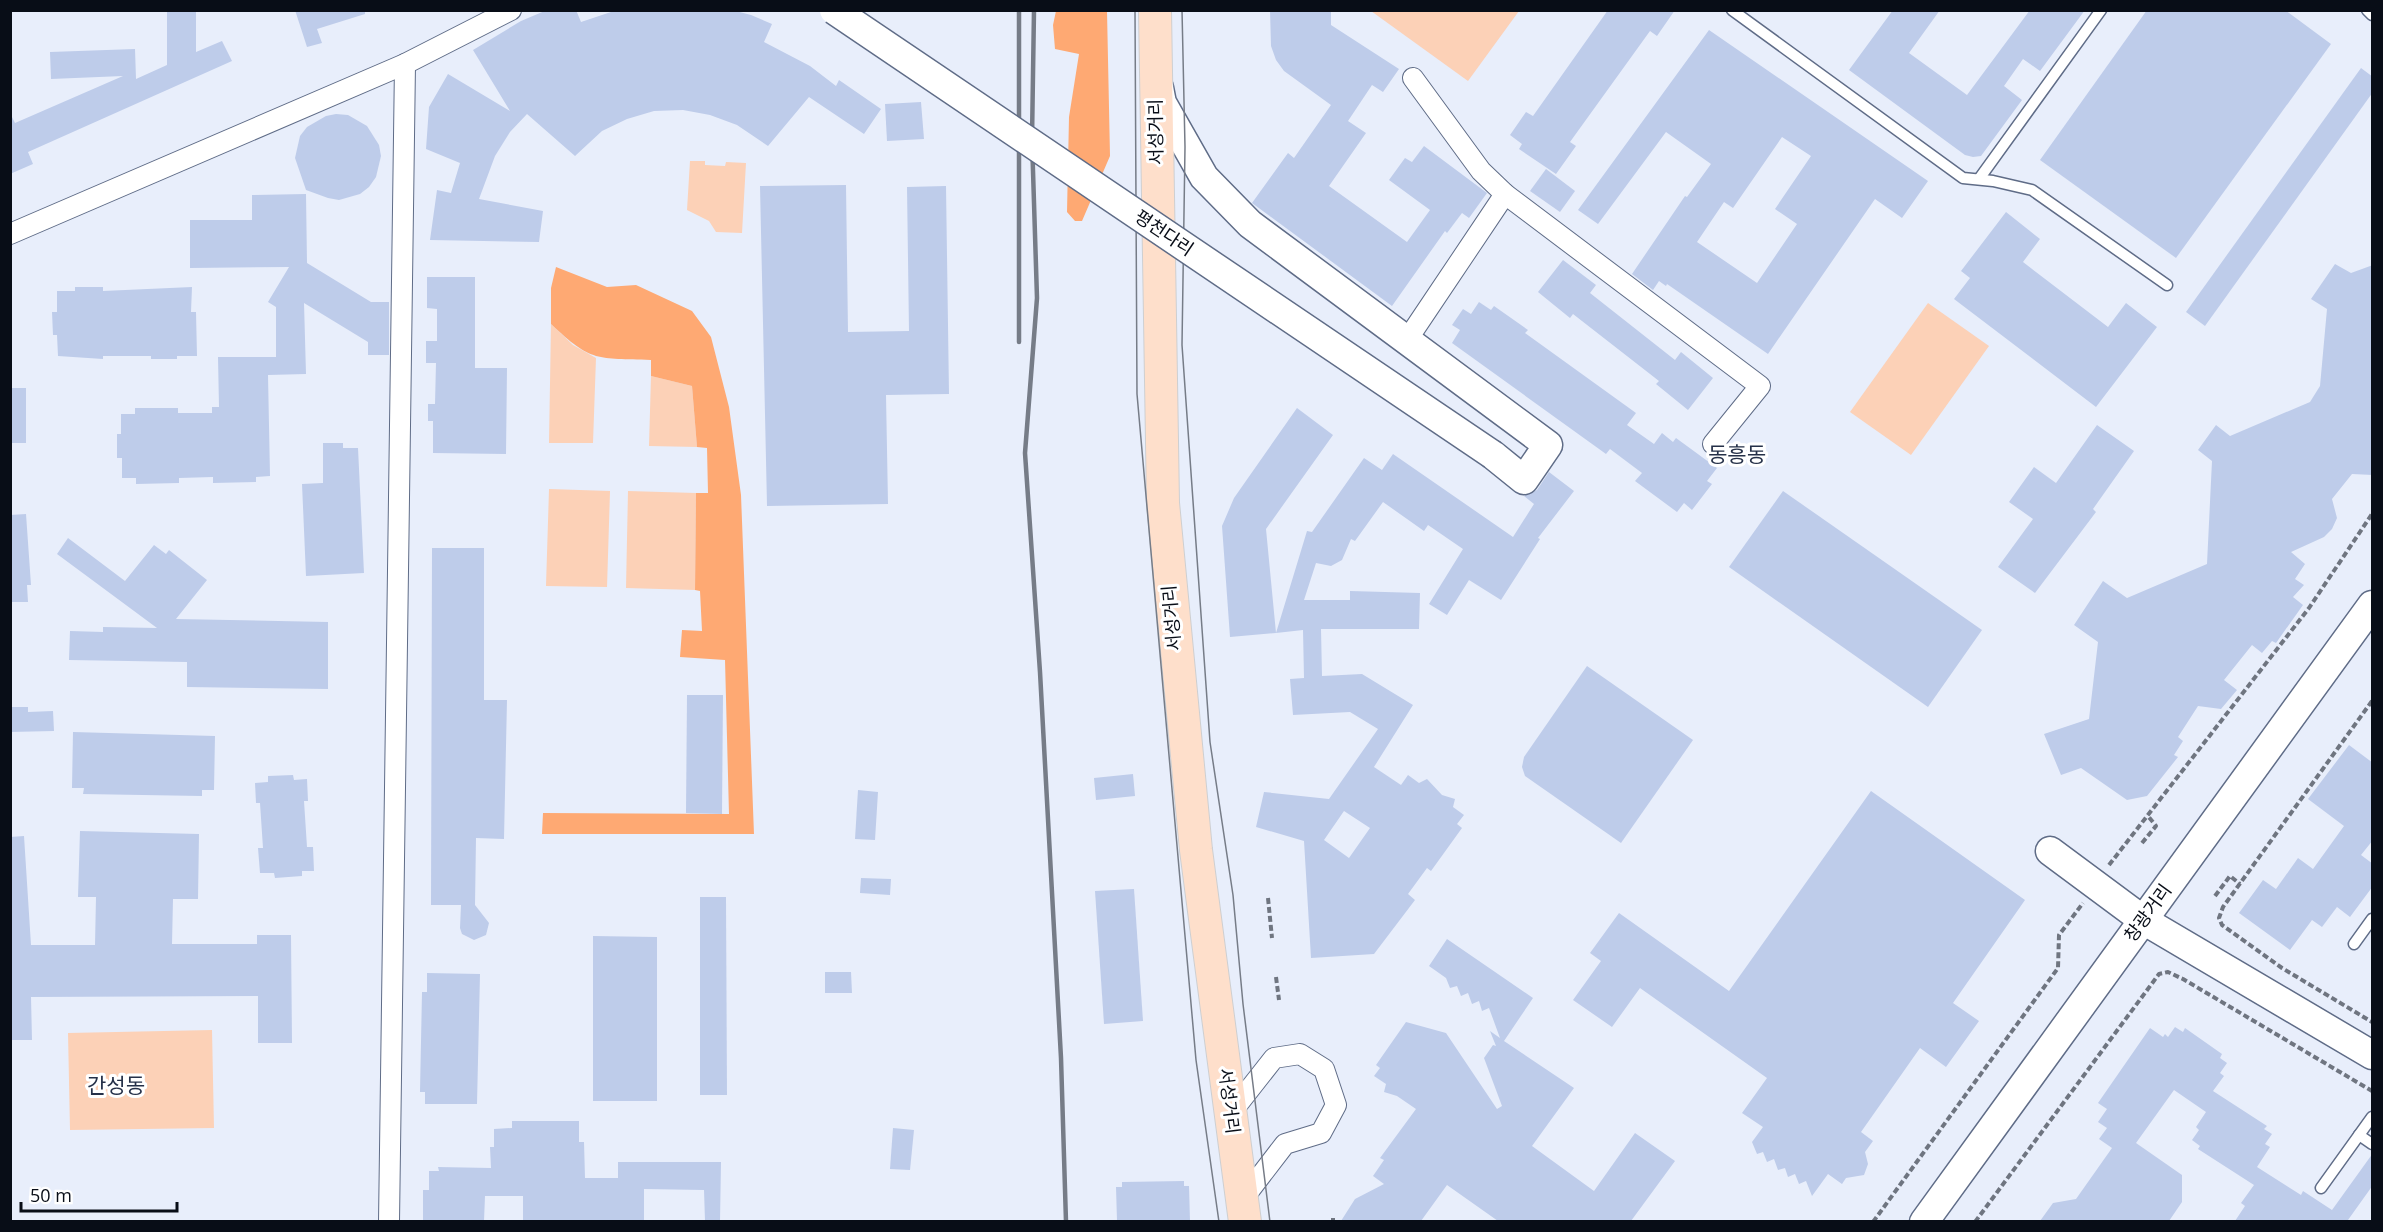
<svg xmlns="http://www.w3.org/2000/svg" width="2383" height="1232" font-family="'Open Sans','Noto Sans KR',sans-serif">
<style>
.green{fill:#fcd1b7}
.forest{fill:#fea973}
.building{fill:#beccea;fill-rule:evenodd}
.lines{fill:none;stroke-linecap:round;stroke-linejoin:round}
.lane-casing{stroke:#5f6c87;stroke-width:13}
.street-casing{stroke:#5f6c87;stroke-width:22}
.secondary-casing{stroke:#5f6c87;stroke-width:31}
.primary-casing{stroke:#cecfd1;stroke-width:34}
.path{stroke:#6f7580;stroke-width:4;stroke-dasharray:6 3;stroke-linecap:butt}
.lane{stroke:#fff;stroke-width:10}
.street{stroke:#fff;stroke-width:20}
.secondary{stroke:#fff;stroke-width:28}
.primary{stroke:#fedfcb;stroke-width:32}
.tram{stroke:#767c87;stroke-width:1.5}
.rail{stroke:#767c87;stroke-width:4.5}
.secondary-bridge-casing{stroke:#5f6c87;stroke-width:31;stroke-linecap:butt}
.secondary-bridge{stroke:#fff;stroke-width:28}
.labels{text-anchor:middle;stroke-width:6;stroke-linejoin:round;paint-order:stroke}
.street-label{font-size:18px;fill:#080d17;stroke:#fff}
.quarter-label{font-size:21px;fill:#253048;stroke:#fff}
</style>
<rect width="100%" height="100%" fill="#e8eefb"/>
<g class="green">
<path d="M1371 11H1519L1468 81Z"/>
<path d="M690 161H705V165L725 166 726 162 746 163 742 233 716 232 709 221 687 210Z"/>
<path d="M1928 303 1989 346 1911 455 1850 412Z"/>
<path d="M551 324 573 345 596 358 593 443H549Z"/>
<path d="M651 376 692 386 697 447 649 446Z"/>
<path d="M549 489 610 491 607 587 546 586Z"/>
<path d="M628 491 696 493 695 590 626 588Z"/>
<path d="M212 1030 214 1128 70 1130 68 1033Z"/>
</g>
<g class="forest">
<path d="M1056 11H1107L1110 156 1082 221H1075L1067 212 1069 117 1079 54 1055 49 1053 25Z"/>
<path d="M556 267 607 287 636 285 692 311 711 337 729 407 741 495 754 834H542L543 813 729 814 725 660 680 657 682 630 702 631 700 591 695 590 696 493H708L707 448 697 447 692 386 651 376V360C597 358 592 363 551 324V288Z"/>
</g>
<g class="building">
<path d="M167 10H196V52L222 41 232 61 28 152 33 164 10 174V113L15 123 123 76 51 79 50 52 135 49 136 79 167 65Z"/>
<path d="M295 10H365V14L317 29 322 43 307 47Z"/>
<path d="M547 10H576L581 22 617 10H732L751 15 772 24 764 42 810 66 836 86 839 80 881 109 864 134 809 97 768 146 737 125 710 115 683 110 654 111 627 119 602 131 575 156 527 114 510 132 495 156 479 199 543 211 539 242 430 240 437 190 451 193 460 163 426 149 429 107 448 74 510 111 473 50 521 21Z"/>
<path d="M1270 10H1331V25L1399 69 1383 92 1372 85 1348 121 1366 133 1329 186 1407 242 1430 210 1389 180 1405 158 1412 162 1424 146 1487 193 1469 218 1462 213 1447 233 1445 231 1392 306 1252 203 1288 153 1294 158 1331 105 1284 71 1276 60 1271 46Z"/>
<path d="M1608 10H1675L1657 36 1650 31 1570 142 1576 146 1556 174 1519 149 1522 144 1510 135 1526 112 1533 116Z"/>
<path d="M1893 10H1940L1909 53 1967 95 2030 10H2085L2040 71 2023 59 2004 86 2022 100 1981 156 1973 157 1965 155 1849 70Z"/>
<path d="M2147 10H2285L2331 44 2176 258 2040 160Z"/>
<path d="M1709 30 1928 181 1902 218 1875 199 1768 354 1667 284 1666 286 1659 281 1653 290 1632 274 1685 196 1687 197 1711 164 1666 132 1598 224 1578 210ZM1782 137 1811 156 1775 209 1797 224 1757 283 1697 242 1724 202 1733 208Z"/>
<path d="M2361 68 2373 77V92L2205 326 2186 312Z"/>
<path d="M921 102 924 139 887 141 885 104Z"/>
<path d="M336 114 348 115 367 126 379 145 381 156 376 177 369 187 360 194 339 200 328 198 306 190 295 158 300 136 307 127 326 116Z"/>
<path d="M1546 169 1575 191 1560 212 1530 191Z"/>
<path d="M846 185 848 332 909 331 907 187 946 186 949 394 886 395 888 504 767 506 760 186Z"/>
<path d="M306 194 307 263 371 302H389V355H368V342L304 303 306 374 268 375 270 476 256 477V482L213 483V477L179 478V483L136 484V478H122V458H117V434H121V414H135V408H178V413H212V407H219L218 357H276V307L268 302 289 267 190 268V220H252V195Z"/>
<path d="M2006 212 2040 239 2023 262 2108 327 2126 303 2157 327 2096 407 1954 299 1970 278 1961 271Z"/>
<path d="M1563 260 1596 285 1590 293 1675 360 1681 352 1713 378 1688 410 1656 384 1659 381 1573 314 1570 318 1538 292Z"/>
<path d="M2335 264 2351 273 2373 265V475L2352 474 2332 499 2337 518 2332 529 2324 537 2291 552 2305 564 2295 579 2304 585 2293 597 2303 605 2276 643 2272 641 2262 653 2252 645 2224 680 2237 690 2221 709 2198 706 2178 737 2183 741 2174 755 2178 757 2147 796 2127 800 2081 768 2061 775 2044 734 2089 719 2098 642 2074 625 2103 581 2127 598 2207 564 2212 461 2198 450 2216 425 2230 436 2310 402 2320 386 2327 309 2311 299Z"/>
<path d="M427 277H475V368H507L506 454 433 453V421H428V404H435L436 363H426V341H437V309L427 308Z"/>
<path d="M75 287H103V291L192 287 191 312H196L197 356H177V359H151V356H103V359L58 356 57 335H53L52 312H57V291H75Z"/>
<path d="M1479 302 1491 310 1494 306 1528 330 1525 333 1636 413 1627 425 1654 444 1662 433 1673 442 1676 438 1717 468 1707 481 1712 484 1692 510 1684 503 1677 512 1635 481 1642 473 1610 449 1606 454 1452 343 1460 330 1452 325 1463 309 1471 314Z"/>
<rect x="10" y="388" width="16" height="55"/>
<path d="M1297 408 1333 435 1266 529 1276 633 1230 637 1222 526 1234 498Z"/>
<path d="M2097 425 2134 451 2093 509 2096 512 2035 593 1998 567 2033 519 2009 502 2034 467 2056 483Z"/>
<path d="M323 443H343V448H358L364 573 306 576 302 484 323 483Z"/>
<path d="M1393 454 1513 537 1534 504 1524 496 1537 490 1549 472 1574 491 1538 538 1540 539 1501 600 1469 580 1447 615 1429 604 1463 549 1428 525 1424 531 1383 502 1355 541 1351 539 1342 560 1331 566 1316 563 1304 600H1350V591L1420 593 1419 629H1321L1322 676 1362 674 1413 705 1374 767 1401 785 1408 775 1419 783 1427 779 1442 795 1455 799 1453 807 1464 815 1457 824 1462 828 1431 871 1427 868 1408 894 1415 900 1374 954 1311 958 1304 841 1256 827 1264 792 1329 799 1378 729 1350 712 1293 715 1290 679 1304 678 1303 630 1276 633 1307 531 1312 532 1364 458 1382 470ZM1344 811 1370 828 1349 858 1324 840Z"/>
<path d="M1783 491 1982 630 1928 707 1729 567Z"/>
<path d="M26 514 31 585H27L28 602H10V515Z"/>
<path d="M68 538 125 581 154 545 166 554 169 550 207 580 176 619 328 622V689L187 687V662L69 660 70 631 103 632V627L157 628 57 554Z"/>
<path d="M432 548H484V700H507L504 839 476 838 475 905 489 923 486 935 474 940 462 934 460 928 461 905H431Z"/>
<path d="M1587 666 1693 740 1621 843 1525 776 1522 767 1524 757Z"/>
<path d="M687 695H723L722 814 686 813Z"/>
<path d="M10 707H28V712L53 711 54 731 10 732Z"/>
<path d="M73 732 215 736 214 790H202V796L83 794 84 788H72Z"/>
<path d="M2349 745 2373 763V840L2361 855 2373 864V886L2350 917 2337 907 2322 927 2312 920 2290 950 2239 913 2263 880 2276 889 2298 858 2313 869 2344 826 2308 799Z"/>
<path d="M1133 774 1135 796 1096 800 1094 778Z"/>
<path d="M293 775 294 780 307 779 308 801H304L307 847H313L314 871H302V876L275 878 274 873H260L258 848H263L260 803H256L255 783 268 782V776Z"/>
<path d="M858 790 878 792 875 840 855 839Z"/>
<path d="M1871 791 2025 900 1953 1003 1979 1021 1946 1067 1920 1048 1861 1132 1873 1141 1865 1152 1868 1164 1864 1175 1846 1178 1842 1184 1828 1174 1812 1196 1806 1181 1799 1184 1795 1174 1788 1177 1785 1168 1778 1170 1774 1159 1767 1162 1763 1152 1757 1154 1752 1142 1763 1127 1742 1113 1767 1078 1640 988 1612 1027 1573 1000 1601 961 1590 953 1619 913 1729 991Z"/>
<path d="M80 831 199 834 198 899H173L172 944H257V935H291L292 1043H258V996L31 997 32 1040H10V837L24 836 31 945H95L96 897H78Z"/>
<path d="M861 878 891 879 890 895 860 893Z"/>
<path d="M1134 889 1143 1021 1104 1024 1095 891Z"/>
<path d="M700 897H726L727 1095H700Z"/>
<path d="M593 936 657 937V1101H593Z"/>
<path d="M1447 939 1533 998 1504 1041 1574 1088 1532 1146 1594 1191 1635 1133 1675 1161 1631 1221H1498L1447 1185 1421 1221H1341L1355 1199 1384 1184 1373 1176 1384 1160 1380 1158 1416 1109 1397 1096 1384 1092 1386 1084 1374 1076 1380 1068 1376 1065 1406 1022 1446 1033 1497 1109 1502 1106 1484 1058 1493 1045 1496 1046 1490 1031 1500 1038 1489 1008 1482 1011 1479 1001 1472 1004 1468 993 1461 996 1457 986 1450 988 1446 978 1429 966Z"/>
<path d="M825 972H851L852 993H825Z"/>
<path d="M427 973 480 974 477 1104H425V1092H420L422 992H427Z"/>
<path d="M2175 1027 2183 1032 2185 1028 2222 1054 2220 1058 2227 1063 2220 1073 2224 1076 2213 1091 2267 1126 2264 1129 2272 1134 2265 1144 2270 1147 2257 1167 2301 1195 2303 1191 2332 1210 2373 1153V1185L2348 1220 2350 1221H2235L2245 1206 2241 1203 2254 1185 2198 1149 2200 1146 2192 1140 2199 1130 2196 1127 2206 1112 2174 1090 2136 1143 2182 1175V1202L2169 1221H2040L2053 1203 2076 1199 2112 1148 2099 1139 2107 1128 2098 1122 2107 1109 2098 1103 2150 1028 2163 1037 2165 1034 2168 1037Z"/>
<path d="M512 1121H579V1142H584L585 1178H618V1162H721L720 1221H705L704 1190 644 1189V1221H523V1196H485L484 1221H423V1190H429V1171H439L438 1167 491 1168 490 1147H494V1129L512 1128Z"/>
<path d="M893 1128 914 1130 910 1170 890 1169Z"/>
<path d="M1184 1181V1186H1189L1190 1221H1117L1116 1187H1122V1182Z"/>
</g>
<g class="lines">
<defs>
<g id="lane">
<path d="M1732 10 1963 178 1993 181 2032 190 2167 285"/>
<path d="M2367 10 2372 15"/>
<path d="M1979 179 2101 10"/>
<path d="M2354 944 2372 919"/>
<path d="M2359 1135 2372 1144"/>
<path d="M2321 1188 2372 1117"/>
</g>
<g id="street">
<path d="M1413 78 1481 171 1505 194 1760 386 1713 444"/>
<path d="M10 234 405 64 511 10"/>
<path d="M1407 340 1505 194"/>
<path d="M1230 1114 1274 1058 1300 1054 1324 1069 1336 1105 1321 1133 1285 1144 1242 1200"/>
<path d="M389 1222 405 64"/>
</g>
<g id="secondary">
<path d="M1159 88 1162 103 1204 177 1250 224 1548 445 1524 480 1493 455"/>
<path d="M2050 851 2143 920 2372 1055"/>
<path d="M1924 1222 2372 605"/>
</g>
<path id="primary" d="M1155 10 1163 503 1196 850 1245 1222"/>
</defs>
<use href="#lane" class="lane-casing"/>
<use href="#street" class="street-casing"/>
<use href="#secondary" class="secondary-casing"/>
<use href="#primary" class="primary-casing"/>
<g class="path">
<path d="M2372 701 2223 907 2219 918 2222 925 2282 968 2372 1022"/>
<path d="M2142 843 2156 826 2148 816"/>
<path d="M2109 865 2309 608 2372 514"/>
<path d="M2215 896 2230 876 2240 884"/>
<path d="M1268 898 1272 938"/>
<path d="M1276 977 1279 1000"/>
<path d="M1333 1218V1222"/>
<path d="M1873 1222 2058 968 2059 935 2083 903"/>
<path d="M1975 1222 2159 974 2168 972 2183 979 2372 1091"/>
</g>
<use href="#lane" class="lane"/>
<use href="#street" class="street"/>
<use href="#secondary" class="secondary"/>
<use href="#primary" class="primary"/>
<g class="tram">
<path d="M1135 10 1137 394 1196 1060 1219 1222"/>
<path d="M1182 10 1185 147 1182 345 1210 742 1233 895 1243 1004 1270 1222"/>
</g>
<g class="rail">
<path d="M1019 10V342"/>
<path d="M1034 10 1032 139 1037 298 1025 453 1040 672 1061 1058 1066 1222"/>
</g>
<defs>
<path id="secondary-bridge" d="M834 10 1493 455"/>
</defs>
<use href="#secondary-bridge" class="secondary-bridge-casing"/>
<use href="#secondary-bridge" class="secondary-bridge"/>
</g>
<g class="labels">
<g class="street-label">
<text transform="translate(1156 132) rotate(-91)" y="6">서성거리</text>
<text transform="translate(1164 233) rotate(34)" y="6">평천다리</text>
<text transform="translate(1172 618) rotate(-95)" y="6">서성거리</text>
<text transform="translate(2148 913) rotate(-54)" y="6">창광거리</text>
<text transform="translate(1229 1101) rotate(83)" y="6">서성거리</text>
</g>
<g class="quarter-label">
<text x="1737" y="462">동흥동</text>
<text x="116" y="1093">간성동</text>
</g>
</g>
<rect width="2383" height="1232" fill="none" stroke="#080d17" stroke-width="24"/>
<path d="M21 1202v9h156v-9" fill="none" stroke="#080d17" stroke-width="3"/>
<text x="30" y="1202" font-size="18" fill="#080d17" stroke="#ffffff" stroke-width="4.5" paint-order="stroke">50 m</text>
</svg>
